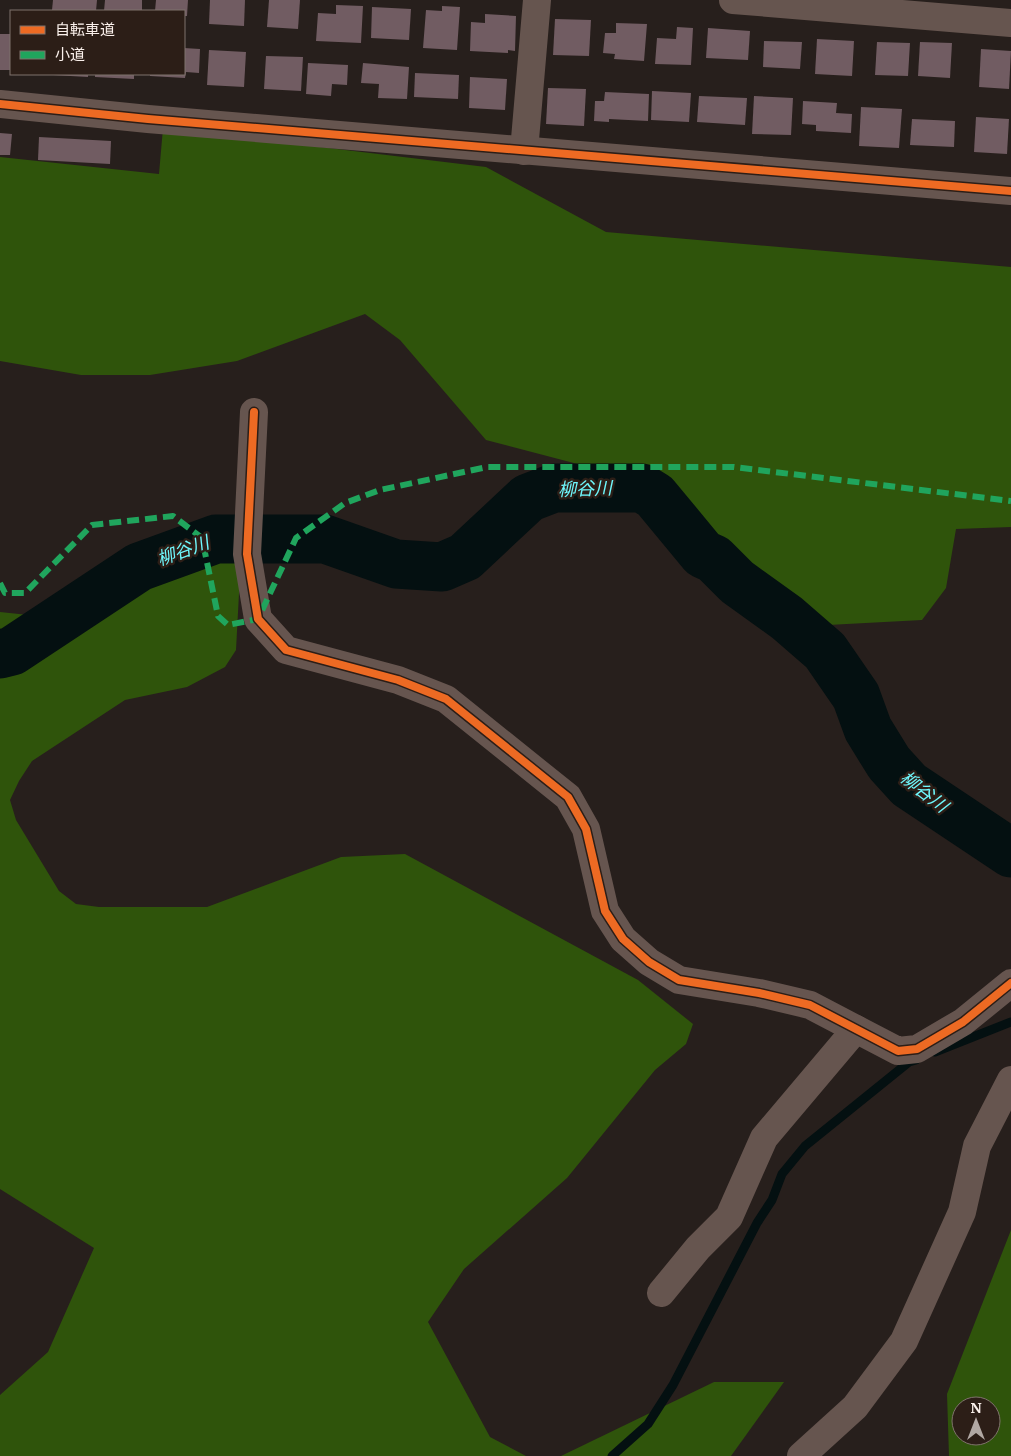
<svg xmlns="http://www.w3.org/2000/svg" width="1011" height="1456" font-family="Merriweather,'Noto Sans JP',serif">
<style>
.forest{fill:#2f540b;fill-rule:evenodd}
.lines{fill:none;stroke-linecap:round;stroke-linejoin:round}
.stream{stroke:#041011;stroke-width:9}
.river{stroke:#041011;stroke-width:49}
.building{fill:#715c62}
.street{stroke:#66554f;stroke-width:28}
.quiet{stroke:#20a55d;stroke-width:6;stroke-dasharray:12 6;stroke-linecap:butt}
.cycleway-casing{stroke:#2c1e17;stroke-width:11}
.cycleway{stroke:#ed6a23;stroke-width:8}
.labels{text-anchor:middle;stroke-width:5;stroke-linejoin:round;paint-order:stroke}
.water-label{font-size:18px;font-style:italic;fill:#6ff9fe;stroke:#2c1e17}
</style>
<rect width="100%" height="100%" fill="#271f1c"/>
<g class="forest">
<path d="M163 128 486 167 606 232 1011 267V527L956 529 946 588 922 620 828 625 803 618 669 488 486 440 400 340 365 314 237 361 150 375H81L0 361V157L159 174Z"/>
<path d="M177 541 241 556 236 650 225 667 187 687 125 700 32 761 19 781 10 800 16 820 59 891 76 904 99 907H207L341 857 405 854 638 980 693 1024 686 1044 655 1070 567 1178 464 1269 428 1322 490 1437 526 1456H0V1395L48 1352 94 1248 0 1189V612L38 616 59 611 103 567Z"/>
<path d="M1011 1230V1456H949L947 1394ZM961 1406H991V1436H961Z"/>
<path d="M714 1382H784L731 1456H561Z"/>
</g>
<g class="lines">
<g class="stream">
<path d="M935 1052 1011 1022"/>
<path d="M612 1456 648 1424 673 1385 757 1223 772 1200 782 1174 805 1146 909 1062 916 1060"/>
</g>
<path class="river" d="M0 654 12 651 139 567 216 539H325L396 564 442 567 465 557 528 498 554 488H642L655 496 703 554 714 559 737 582 787 618 825 651 856 696 868 729 889 763 909 785 1011 853"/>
</g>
<g class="building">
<path d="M53 0H97L96 11 52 10Z"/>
<path d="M105 0H142V11H104Z"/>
<path d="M156 0H188L187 16H184V11H155Z"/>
<path d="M210 0H245L244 26 209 24Z"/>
<path d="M269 0H300L298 29 267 27Z"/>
<path d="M336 5 363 6 361 43 316 41 318 13 336 14Z"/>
<path d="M442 6 460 7 457 50 423 48 426 10 442 11Z"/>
<path d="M372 7 411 9 409 40 371 38Z"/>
<path d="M485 14 516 16 515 51 508 50V53L470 51 471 22 485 23Z"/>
<path d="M555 19 591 20 589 56 553 55Z"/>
<path d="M616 23 647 24 644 61 614 59 615 54 603 53 605 33H616Z"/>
<path d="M677 27 693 28 691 65 655 64 657 38 676 39Z"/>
<path d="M708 28 750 31 748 60 706 58Z"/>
<rect x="0" y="34" width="11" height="36"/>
<path d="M817 39 854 41 852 76 815 74Z"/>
<path d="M764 41 802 42 800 69 763 67Z"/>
<path d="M877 42 910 43 908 76 875 75Z"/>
<path d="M920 42 952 43 950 78 918 76Z"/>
<path d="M184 48 200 49 199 73 186 72 185 78 150 76V74H184Z"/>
<path d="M981 49 1011 51 1009 89 979 87Z"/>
<path d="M209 50 246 52 244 87 207 85Z"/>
<path d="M266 56 303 57 301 91 264 89Z"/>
<path d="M308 63 348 65 347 85 332 84 331 96 306 94Z"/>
<path d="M363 63 409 67 407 99 378 98 379 84 361 83Z"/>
<path d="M415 73 459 75 458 99 414 97Z"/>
<path d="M53 74H88V77L53 75Z"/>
<path d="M95 74H134V79L95 77Z"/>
<path d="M470 77 507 79 505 110 469 108Z"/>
<path d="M548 88 586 89 584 126 546 124Z"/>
<path d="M652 91 691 93 689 122 651 120Z"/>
<path d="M605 92 649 94 648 121 609 119V122L594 121 595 101H604Z"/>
<path d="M699 96 747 98 745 125 697 122Z"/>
<path d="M754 96 793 98 791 135 752 134Z"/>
<path d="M803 101 837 103 836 113 852 114 851 133 816 131V125L802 124Z"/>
<path d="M861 107 902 109 899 148 859 146Z"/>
<path d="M976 117 1009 119 1007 154 974 152Z"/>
<path d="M912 119 955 121 954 147 910 145Z"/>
<path d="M0 133 12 134 10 155H0Z"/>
<path d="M39 137 111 141 110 164 38 160Z"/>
</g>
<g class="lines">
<g class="street">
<path d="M733 0 1011 23"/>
<path d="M0 104 148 119 1011 191"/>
<path d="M524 151 537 0"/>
<path d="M254 412 247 554 258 619 286 650 398 680 446 699 568 797 586 829 605 911 623 939 649 962 679 980 759 993 810 1005 898 1051 917 1049 963 1022 1011 983"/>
<path d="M661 1293 698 1248 729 1217 764 1138 856 1029"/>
<path d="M801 1456 855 1407 904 1341 962 1212 977 1146 1011 1080"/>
</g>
<path class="quiet" d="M0 583 5 593H25L92 525 173 516 202 538 218 616 228 625 258 619 296 538 345 503 380 490 487 467H734L1011 501"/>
<defs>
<g id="cycleway">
<path d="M0 104 148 119 1011 191"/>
<path d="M254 412 247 554 258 619 286 650 398 680 446 699 568 797 586 829 605 911 623 939 649 962 679 980 759 993 810 1005 898 1051 917 1049 963 1022 1011 983"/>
</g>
</defs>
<use href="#cycleway" class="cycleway-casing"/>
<use href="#cycleway" class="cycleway"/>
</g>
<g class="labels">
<g class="water-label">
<text transform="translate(585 489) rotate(-2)" y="6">柳谷川</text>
<text transform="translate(183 551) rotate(-20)" y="6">柳谷川</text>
<text transform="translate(924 792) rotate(38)" y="6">柳谷川</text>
</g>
</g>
<rect x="10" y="10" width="175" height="65" fill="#2c1e17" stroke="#7f726c"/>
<rect x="20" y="26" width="25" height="8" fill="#ed6a23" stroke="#7f726c"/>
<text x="55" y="35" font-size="15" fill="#fbf1ec">自転車道</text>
<rect x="20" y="51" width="25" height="8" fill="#20a55d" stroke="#7f726c"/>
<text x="55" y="60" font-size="15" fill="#fbf1ec">小道</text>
<g transform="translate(976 1421)"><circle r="24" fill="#2c1e17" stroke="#7f726c"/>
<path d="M0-4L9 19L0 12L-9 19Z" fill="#b1a8a3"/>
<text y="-8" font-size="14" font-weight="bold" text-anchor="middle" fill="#fbf1ec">N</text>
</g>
</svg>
